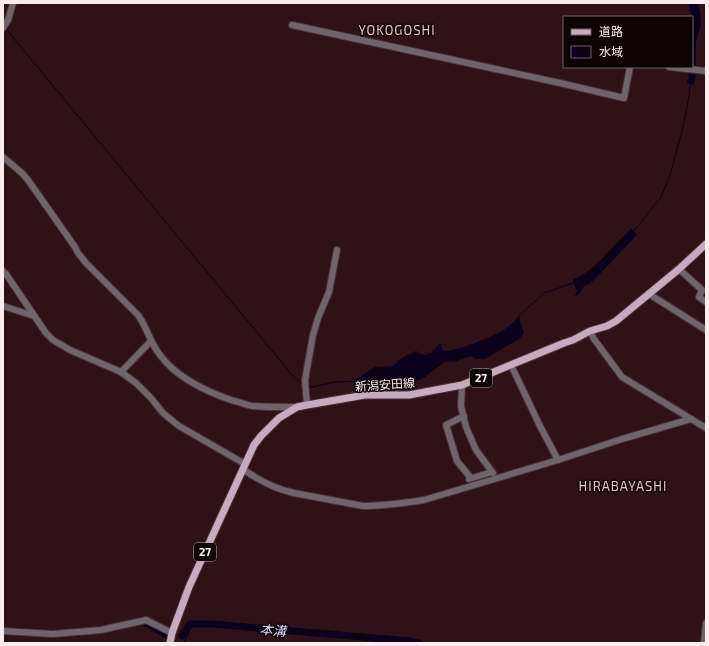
<svg xmlns="http://www.w3.org/2000/svg" width="709" height="646" font-family="'Exo 2','Noto Sans JP',sans-serif">
<style>
.water{fill:#0c001c}
.lines{fill:none;stroke-linecap:round;stroke-linejoin:round}
.stream{stroke:#0c001c;stroke-width:1}
.river{stroke:#0c001c;stroke-width:7}
.minor-casing{stroke:#4c3135;stroke-width:8}
.major-casing{stroke:#4c3135;stroke-width:9}
.minor{stroke:#70636c;stroke-width:6}
.major{stroke:#c5abbd;stroke-width:7}
.labels{text-anchor:middle;stroke-width:3;stroke-linejoin:round;paint-order:stroke}
.shield{fill:#0f0405;stroke:#b6a6a8;stroke-width:1}
.shield-label{font-size:11px;font-weight:bold;fill:#fdecee}
.street-label{font-size:12px;fill:#fdecee;stroke:#0f0405}
.neighbourhood-label{font-size:13px;letter-spacing:1px;fill:#e9c0c5;stroke:#0f0405}
.water-label{font-size:13px;font-style:italic;fill:#e3d1fc;stroke:#0f0405}
</style>
<rect width="100%" height="100%" fill="#2f1217"/>
<g class="water">
<path d="M688 3H698C700 11 702 21 700 29 698 34 695 44 696 48 694 60 699 75 693 85L687 83V80L689 79 688 74 690 72V67H692V17Z"/>
<path d="M631 228 637 235 594 280 586 286H584C582 290 580 293 576 296H575L577 291 574 285 573 279C590 273 601 260 614 246 619 240 625 235 631 228Z"/>
<path d="M519 316 524 333 519 339 497 352 485 359H476L472 356 462 359 454 362 446 361C440 366 437 368 431 372 428 374 426 377 423 378 411 385 394 382 380 381 372 381 364 383 355 381L356 379 375 367 393 366 403 357 416 351 424 355 431 353 440 343 441 345 443 351C458 351 492 337 505 329 510 325 515 320 519 316Z"/>
</g>
<g class="lines">
<g class="stream">
<path d="M6 29 293 376 303 385"/>
<path d="M634 231 661 197 670 175 683 127 689 96 690 84"/>
<path d="M519 316 544 293 573 283"/>
<path d="M308 386 312 387 335 382 357 381"/>
<path d="M183 643 188 635 190 624"/>
</g>
<g class="river">
<path d="M144 622 146 623 168 636"/>
<path d="M182 636 190 624H212L409 641 419 643"/>
</g>
<defs>
<g id="minor">
<path d="M292 25 560 83 624 98 630 67"/>
<path d="M3 28 8 20 13 3"/>
<path d="M669 67 706 71"/>
<path d="M3 157 23 174 28 180 75 247 78 253 86 263 138 315C147 327 150 343 160 355 177 378 207 392 234 401 240 402 246 405 252 406 267 407 282 407 297 407"/>
<path d="M679 269 702 290 699 297 706 302"/>
<path d="M3 271 6 274 46 333 53 340 70 350 121 372 136 383 151 398 163 413 179 426 245 464"/>
<path d="M649 294 706 330"/>
<path d="M3 306 34 316"/>
<path d="M590 331 594 339 622 377 706 428"/>
<path d="M511 365 540 426 558 460"/>
<path d="M121 372 151 341"/>
<path d="M462 385 461 406 466 427 476 450 493 473"/>
<path d="M307 405 305 380 313 335 318 318 329 292 337 250"/>
<path d="M464 416 446 425 457 461 470 477 469 479 492 472"/>
<path d="M243 469C258 480 276 489 294 493L363 506C384 506 404 503 424 500L558 460 622 439 691 419"/>
<path d="M3 631 53 634 101 630 146 620 172 633"/>
<path d="M704 643 706 623"/>
</g>
<path id="major" d="M170 643 172 633 189 587 243 469 254 445 261 436 279 418 297 407 307 405 365 395H409L462 385 564 343 573 340 590 331 607 326 616 321 679 269 706 244"/>
</defs>
<use href="#minor" class="minor-casing"/>
<use href="#major" class="major-casing"/>
<use href="#minor" class="minor"/>
<use href="#major" class="major"/>
</g>
<g class="labels">
<g class="shield">
<rect x="470" y="369" width="22" height="18" rx="3"/>
<rect x="194" y="543" width="22" height="18" rx="3"/>
</g>
<g class="shield-label">
<text x="481" y="382">27</text>
<text x="205" y="556">27</text>
</g>
<g class="street-label">
<text transform="translate(385 385) rotate(-4)" y="4">新潟安田線</text>
</g>
<g class="neighbourhood-label">
<text x="397" y="35">YOKOGOSHI</text>
<text x="623" y="491">HIRABAYASHI</text>
</g>
<g class="water-label">
<text transform="translate(273 630) rotate(5)" y="5">本溝</text>
</g>
</g>
<rect width="709" height="646" fill="none" stroke="#fdecee" stroke-width="8"/>
<rect x="563" y="16" width="130" height="52" fill="#0f0405" stroke="#6e6162"/>
<rect x="571" y="29" width="20" height="6" fill="#c5abbd" stroke="#6e6162"/>
<text x="599" y="36" font-size="12" fill="#fdecee">道路</text>
<rect x="571" y="46" width="20" height="12" fill="#0c001c" stroke="#6e6162"/>
<text x="599" y="56" font-size="12" fill="#fdecee">水域</text>
</svg>
